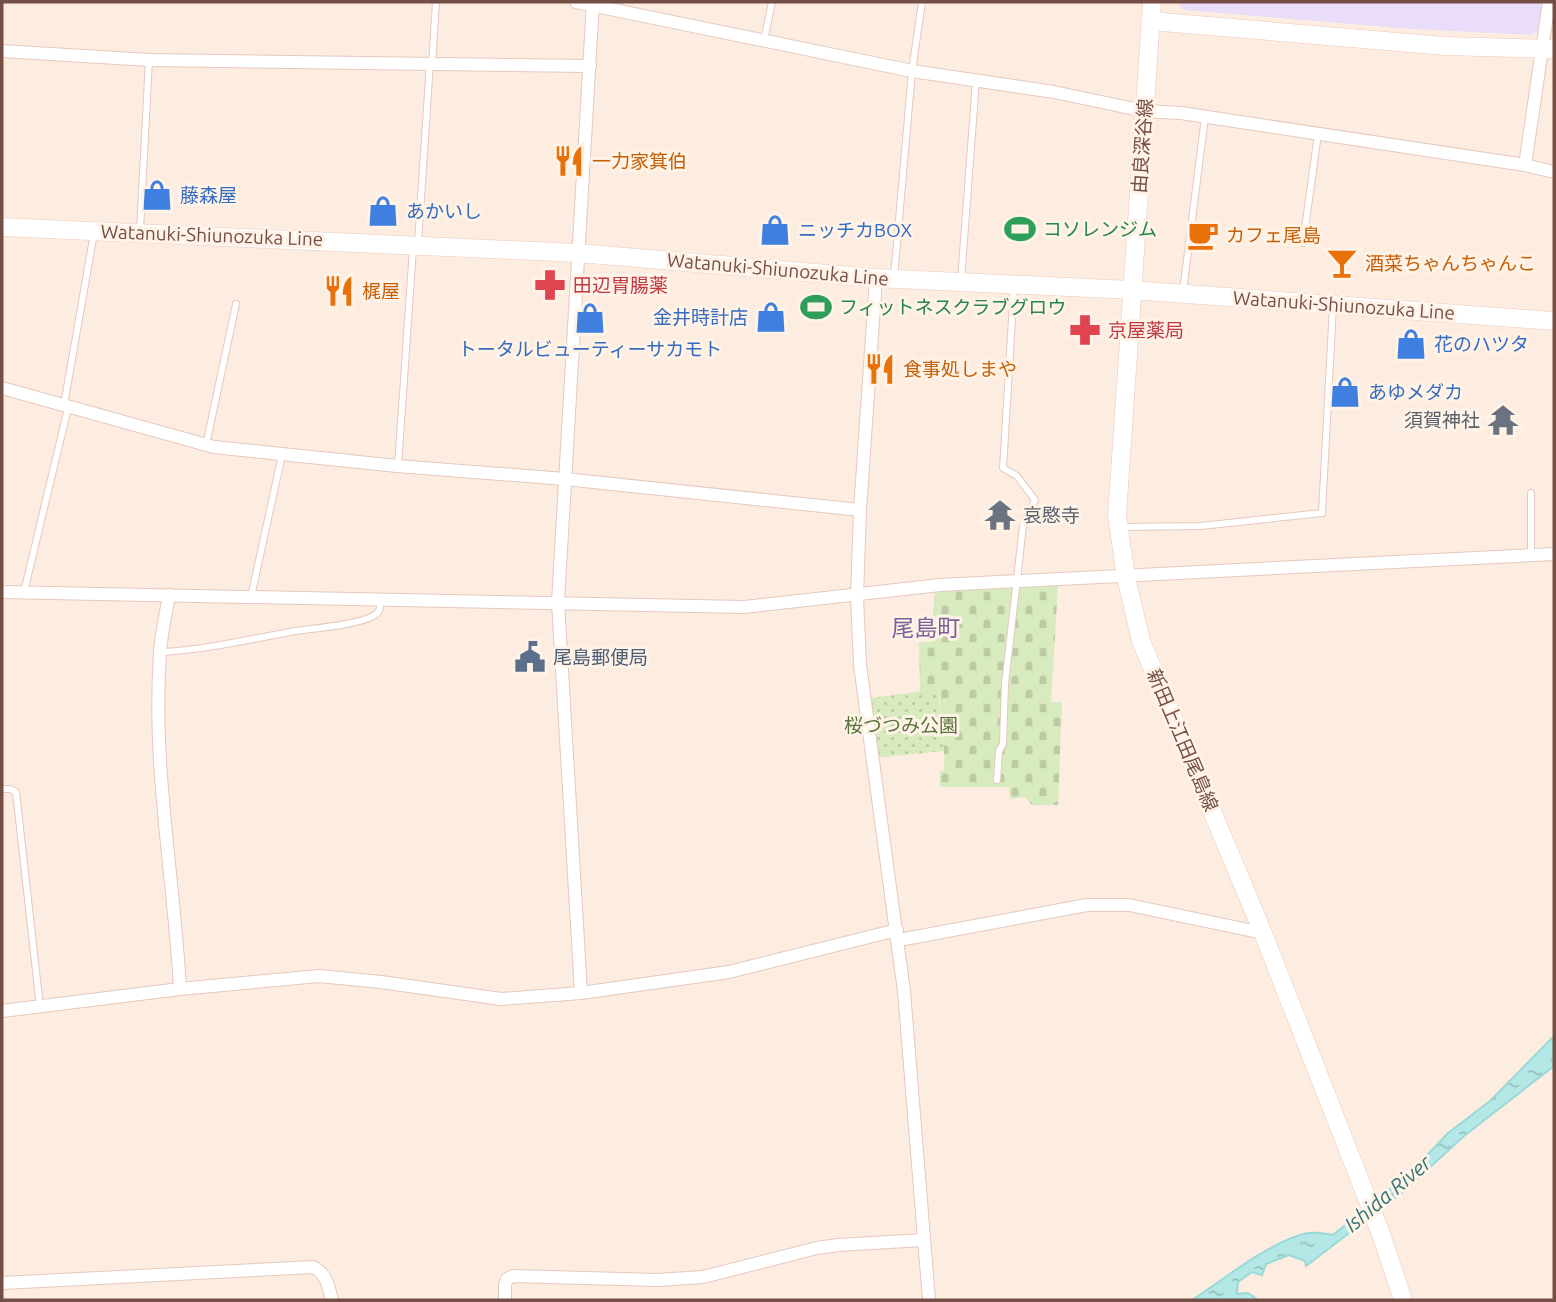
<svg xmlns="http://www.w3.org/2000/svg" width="1556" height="1302" font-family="Ubuntu,'Noto Sans JP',sans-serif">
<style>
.education{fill:#eaddf9}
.green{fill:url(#green-dots)}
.cemetery{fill:url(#cemetery-stones)}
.water{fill:url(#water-ripples);stroke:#99dad8;stroke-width:2}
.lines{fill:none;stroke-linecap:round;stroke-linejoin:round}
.lane-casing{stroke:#e4c9bf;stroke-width:8}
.street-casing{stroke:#e4c9bf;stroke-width:14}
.secondary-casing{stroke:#e9c9bb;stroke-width:19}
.lane{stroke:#fff;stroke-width:6}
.street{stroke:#fff;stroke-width:12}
.secondary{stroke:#fff;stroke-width:18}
.labels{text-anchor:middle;stroke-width:6;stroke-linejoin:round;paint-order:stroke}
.street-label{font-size:19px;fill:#754f46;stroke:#fff2e7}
.food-label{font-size:19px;fill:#c56008;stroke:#fff2e7;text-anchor:start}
.shop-label{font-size:19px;fill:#366cbe;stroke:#fff2e7;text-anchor:start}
.leisure-label{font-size:19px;fill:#27864d;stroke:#fff2e7;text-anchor:start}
.health-label{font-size:19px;fill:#be3a42;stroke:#fff2e7;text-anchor:start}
.worship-label{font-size:19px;fill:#5b616d;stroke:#fff2e7;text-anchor:end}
.service-label{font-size:19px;fill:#4e5e75;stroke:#fff2e7;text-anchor:start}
.park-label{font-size:19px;fill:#57763b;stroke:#fff2e7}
.water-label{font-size:21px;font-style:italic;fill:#377574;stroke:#fff2e7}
.quarter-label{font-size:23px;fill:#7c6199;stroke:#fff2e7}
</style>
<defs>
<pattern id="green-dots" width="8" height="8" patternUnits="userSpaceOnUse" patternTransform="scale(1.75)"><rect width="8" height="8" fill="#d8ebbe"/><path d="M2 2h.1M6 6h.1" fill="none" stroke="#bdcba5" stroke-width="1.8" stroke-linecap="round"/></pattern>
<pattern id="cemetery-stones" width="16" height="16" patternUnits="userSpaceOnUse" patternTransform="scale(1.75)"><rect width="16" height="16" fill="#d8ebbe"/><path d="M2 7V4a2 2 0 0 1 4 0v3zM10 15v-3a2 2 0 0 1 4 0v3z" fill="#bdcba5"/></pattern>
<pattern id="water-ripples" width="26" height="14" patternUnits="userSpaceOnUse" patternTransform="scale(1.75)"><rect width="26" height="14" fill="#b4e8e6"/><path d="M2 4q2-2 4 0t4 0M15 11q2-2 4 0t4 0" fill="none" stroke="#97bebc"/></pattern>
</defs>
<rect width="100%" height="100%" fill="#fdede0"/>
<path class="education" d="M1176 2H1543L1538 31 1531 35 1412 29 1184 10Z"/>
<path class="green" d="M938 689 944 751 874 758 865 699Z"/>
<path class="cemetery" d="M1058 586 1051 702H1062L1058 805H1032L1025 797 1010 799 1009 787H940V771H944V751L939 690 920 692 919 642H930L935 592Z"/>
<path class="water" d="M1552 1038H1554V1066L1464 1136 1403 1192 1306 1266 1305 1261 1289 1255 1266 1264 1262 1275 1252 1272 1238 1282 1237 1294 1248 1293 1258 1300H1192C1226 1278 1261 1248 1300 1235 1310 1231 1322 1233 1333 1235L1412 1171 1448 1133 1490 1101Z"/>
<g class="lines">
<defs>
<g id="lane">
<path d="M764 41 772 2"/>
<path d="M432 64 436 2"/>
<path d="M140 230 149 60"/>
<path d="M418 243 430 63"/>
<path d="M1303 243 1318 134"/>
<path d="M894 277 912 71 922 2"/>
<path d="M961 280 976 81"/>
<path d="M1183 291 1205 117"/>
<path d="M64 405 94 233"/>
<path d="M206 445 236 304"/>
<path d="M398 466 413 248"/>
<path d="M1122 527 1201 526 1322 513 1333 306"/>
<path d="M1531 556V493"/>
<path d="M24 592 68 408"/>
<path d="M251 597 282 455"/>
<path d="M160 652C206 650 250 639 295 631 315 628 359 625 375 615 381 611 380 606 381 600"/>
<path d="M997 780 999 751 1003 744 1005 684 1023 526 1035 500 1017 476 1003 468 1014 286"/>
<path d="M2 789H10L16 792 40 1007"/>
</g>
<g id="street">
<path d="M576 2 912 71 1054 92 1144 111 1181 113 1525 165 1554 172"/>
<path d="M2 51 149 60 590 66"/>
<path d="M1525 165 1549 2"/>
<path d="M876 278 860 510 857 596 860 665 904 991 929 1300"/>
<path d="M2 388 214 447 397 466 565 479 860 510"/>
<path d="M2 592 744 607 940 585 1554 554"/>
<path d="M169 595C166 614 161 634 160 653 152 766 174 877 180 989"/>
<path d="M899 940 1087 905H1129L1263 933"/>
<path d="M581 993 558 602 593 2"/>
<path d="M2 1011 180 989 319 976 381 982 501 999 581 993 729 972 897 930"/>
<path d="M2 1283 313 1267C327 1274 328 1286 332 1300"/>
<path d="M505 1300V1285L507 1279 513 1276 657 1280 703 1277 817 1248 838 1245 923 1240"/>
</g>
<g id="secondary">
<path d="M1152 2 1117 516 1126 577 1141 641 1263 933 1381 1234 1403 1300"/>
<path d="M1150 21 1445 46 1554 49"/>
<path d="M2 227 578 253 876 278 1131 290 1554 321"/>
</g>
</defs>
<use href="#lane" class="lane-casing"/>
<use href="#street" class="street-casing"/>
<use href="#secondary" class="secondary-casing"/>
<use href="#lane" class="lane"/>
<use href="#street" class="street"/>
<use href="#secondary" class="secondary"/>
</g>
<defs>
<symbol id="restaurant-bare" viewBox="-9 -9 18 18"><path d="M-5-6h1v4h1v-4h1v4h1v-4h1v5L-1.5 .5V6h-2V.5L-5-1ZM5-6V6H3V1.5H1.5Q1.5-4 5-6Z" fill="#e8710a" stroke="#fff2e7" stroke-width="2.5" paint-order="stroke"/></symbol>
<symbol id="shop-bare" viewBox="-9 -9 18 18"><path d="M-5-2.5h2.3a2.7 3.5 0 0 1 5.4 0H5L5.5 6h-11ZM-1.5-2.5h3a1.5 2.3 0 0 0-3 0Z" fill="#3f7fe0" stroke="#fff2e7" stroke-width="2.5" paint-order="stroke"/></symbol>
<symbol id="stadium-bare" viewBox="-9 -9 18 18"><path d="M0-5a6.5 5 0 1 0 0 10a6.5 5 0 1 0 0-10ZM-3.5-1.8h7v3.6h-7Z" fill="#2e9e5b" stroke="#fff2e7" stroke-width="2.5" paint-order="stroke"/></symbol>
<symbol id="cafe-bare" viewBox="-9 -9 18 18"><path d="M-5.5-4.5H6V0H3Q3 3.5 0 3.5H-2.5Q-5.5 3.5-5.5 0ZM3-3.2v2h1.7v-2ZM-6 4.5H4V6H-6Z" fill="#e8710a" stroke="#fff2e7" stroke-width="2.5" paint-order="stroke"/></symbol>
<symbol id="bar-bare" viewBox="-9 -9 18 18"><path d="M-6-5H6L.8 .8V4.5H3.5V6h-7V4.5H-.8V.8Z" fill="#e8710a" stroke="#fff2e7" stroke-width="2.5" paint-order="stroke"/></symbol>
<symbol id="pharmacy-bare" viewBox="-9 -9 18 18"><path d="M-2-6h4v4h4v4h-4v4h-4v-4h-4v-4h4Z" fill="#e0444e" stroke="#fff2e7" stroke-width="2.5" paint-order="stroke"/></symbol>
<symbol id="temple-bare" viewBox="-9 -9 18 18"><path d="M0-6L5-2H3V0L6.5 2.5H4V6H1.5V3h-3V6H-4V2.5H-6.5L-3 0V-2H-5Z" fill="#6b7280" stroke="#fff2e7" stroke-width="2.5" paint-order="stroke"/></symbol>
<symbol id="civic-bare" viewBox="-9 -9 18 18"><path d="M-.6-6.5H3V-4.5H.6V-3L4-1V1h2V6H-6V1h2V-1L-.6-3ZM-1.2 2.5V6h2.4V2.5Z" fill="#5c6f8a" stroke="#fff2e7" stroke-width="2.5" paint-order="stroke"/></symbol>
</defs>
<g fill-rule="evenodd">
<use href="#restaurant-bare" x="547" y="139" width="44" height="44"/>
<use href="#shop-bare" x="135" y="173" width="44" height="44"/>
<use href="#shop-bare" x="361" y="189" width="44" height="44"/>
<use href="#stadium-bare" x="998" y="207" width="44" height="44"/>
<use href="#shop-bare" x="753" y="208" width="44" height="44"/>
<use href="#cafe-bare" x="1181" y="213" width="44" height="44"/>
<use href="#bar-bare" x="1320" y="241" width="44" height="44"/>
<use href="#pharmacy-bare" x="528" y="263" width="44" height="44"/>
<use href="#restaurant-bare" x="317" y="269" width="44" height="44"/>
<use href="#stadium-bare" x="794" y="285" width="44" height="44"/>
<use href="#shop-bare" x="749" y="295" width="44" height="44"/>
<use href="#shop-bare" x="568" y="296" width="44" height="44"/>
<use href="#pharmacy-bare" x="1063" y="308" width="44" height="44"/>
<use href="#shop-bare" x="1389" y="322" width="44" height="44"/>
<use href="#restaurant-bare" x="858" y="347" width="44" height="44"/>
<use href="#shop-bare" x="1323" y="370" width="44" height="44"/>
<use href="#temple-bare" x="1481" y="398" width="44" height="44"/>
<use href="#temple-bare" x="978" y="493" width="44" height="44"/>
<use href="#civic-bare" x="508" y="635" width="44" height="44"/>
</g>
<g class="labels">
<g class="street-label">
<text transform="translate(1142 146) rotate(-86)" y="7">由良深谷線</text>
<text transform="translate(212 235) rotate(2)" y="7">Watanuki-Shiunozuka Line</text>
<text transform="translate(778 269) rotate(5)" y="7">Watanuki-Shiunozuka Line</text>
<text transform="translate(1344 305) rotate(4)" y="7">Watanuki-Shiunozuka Line</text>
<text transform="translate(1183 740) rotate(67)" y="7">新田上江田尾島線</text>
</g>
<g class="food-label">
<text x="592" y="168">一力家箕伯</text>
<text x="1226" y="242">カフェ尾島</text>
<text x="1365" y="270">酒菜ちゃんちゃんこ</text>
<text x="362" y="298">梶屋</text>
<text x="903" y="376">食事処しまや</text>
</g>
<g class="shop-label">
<text x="180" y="202">藤森屋</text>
<text x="406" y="218">あかいし</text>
<text x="798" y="237">ニッチカBOX</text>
<text x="748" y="324" text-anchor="end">金井時計店</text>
<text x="1434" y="351">花のハツタ</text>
<text x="590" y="356" text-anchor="middle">トータルビューティーサカモト</text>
<text x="1368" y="399">あゆメダカ</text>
</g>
<g class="leisure-label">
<text x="1043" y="236">コソレンジム</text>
<text x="839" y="314">フィットネスクラブグロウ</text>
</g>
<g class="health-label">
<text x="573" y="292">田辺胃腸薬</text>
<text x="1108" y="337">京屋薬局</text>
</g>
<g class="worship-label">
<text x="1480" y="427">須賀神社</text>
<text x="1023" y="522" text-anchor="start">哀愍寺</text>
</g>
<g class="service-label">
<text x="553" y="664">尾島郵便局</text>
</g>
<g class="park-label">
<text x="901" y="732">桜づつみ公園</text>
</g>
<g class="water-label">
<text transform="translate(1388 1194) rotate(-40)" y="7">Ishida River</text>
</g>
<g class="quarter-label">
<text x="926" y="636">尾島町</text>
</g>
</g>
<rect width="1556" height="1302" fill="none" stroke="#754f46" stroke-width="7"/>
</svg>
